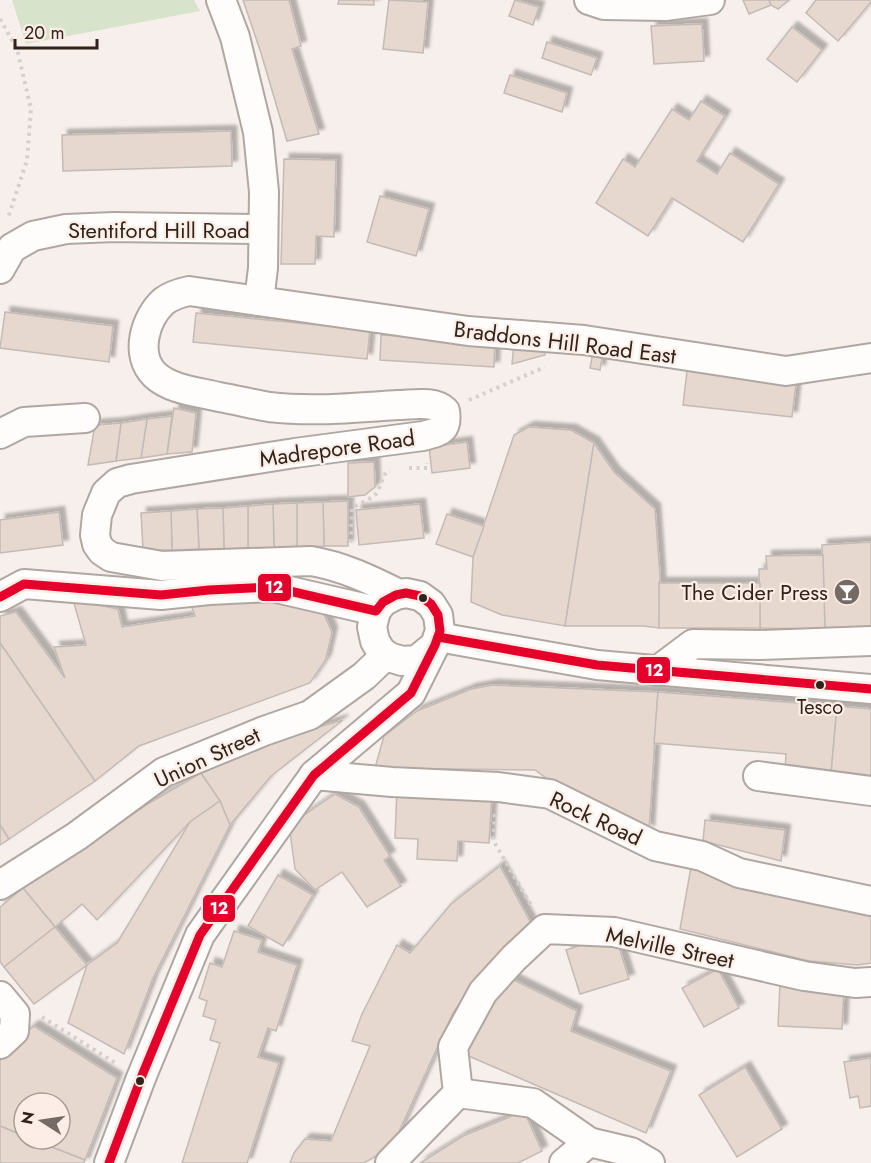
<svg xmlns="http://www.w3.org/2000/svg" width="871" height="1163" font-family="Jost,sans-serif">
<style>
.green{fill:#d8e3cb}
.building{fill:#e6d7cf;stroke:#c4bbb6;stroke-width:1.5;filter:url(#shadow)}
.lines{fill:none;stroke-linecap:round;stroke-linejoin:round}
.minor-casing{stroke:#b0a7a2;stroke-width:32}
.path{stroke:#d4d0ce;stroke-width:4;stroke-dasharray:3 4.5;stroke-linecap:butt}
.minor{stroke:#fefdfc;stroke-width:28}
.bus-1-casing{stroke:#fceee6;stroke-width:14}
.bus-1{stroke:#e4002b;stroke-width:9}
.bus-dot{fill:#2f231c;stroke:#fceee6;stroke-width:2}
.labels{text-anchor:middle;stroke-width:4.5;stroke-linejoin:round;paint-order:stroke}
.bus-label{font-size:20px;fill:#2f231c;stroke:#fceee6}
.street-label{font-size:22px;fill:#2f231c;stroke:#fceee6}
.poi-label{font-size:22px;fill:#2f231c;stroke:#fceee6;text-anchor:end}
.line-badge{stroke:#fceee6;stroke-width:2}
.badge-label{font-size:16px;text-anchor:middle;font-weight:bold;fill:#fff}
</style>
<defs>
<filter id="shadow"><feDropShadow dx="5.5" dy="-5.5" stdDeviation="1.5" flood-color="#0004"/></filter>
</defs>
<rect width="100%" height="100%" fill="#f7efeb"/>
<path class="green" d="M12 0H194L200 11 26 44Z"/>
<g class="building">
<path d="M243 0H289L301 46 292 49 319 134 287 141 261 53Z"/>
<path d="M339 0H374V5L338 4Z"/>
<path d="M389 0 428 2 423 53 383 49Z"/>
<path d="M515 0 539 7 533 25 509 16Z"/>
<path d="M743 0H769L771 5 749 14Z"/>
<path d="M769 0H789L778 9 771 5Z"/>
<path d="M816 0H871V2L838 41 806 13Z"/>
<path d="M702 24 704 61 654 64 651 26Z"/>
<path d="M792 27 822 50 797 82 767 59Z"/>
<path d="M547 42 597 58 591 75 542 58Z"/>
<path d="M510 75 567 93 562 112 504 93Z"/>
<path d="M701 101 725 116 697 161 717 174 730 153 779 184 743 242 672 198 648 236 596 203 623 159 635 167 672 109 689 120Z"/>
<path d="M231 131 232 166 63 171 62 135Z"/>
<path d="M284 159 336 160 334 237 316 236 315 264H281Z"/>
<path d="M380 196 429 209 416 256 367 242Z"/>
<path d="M5 312 113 326 109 362 0 348Z"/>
<path d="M196 313 370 330 367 359 193 342Z"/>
<path d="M381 335 495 341 494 367 380 360Z"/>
<path d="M514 343 546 346 545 355 512 364Z"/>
<path d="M593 352 603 353 600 370 590 368Z"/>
<path d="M687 371 796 383 792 417 683 405Z"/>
<path d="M174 408 196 413 192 452 167 454Z"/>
<path d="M172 416 167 454 141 458 147 419Z"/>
<path d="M147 419 141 458 116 461 121 423Z"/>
<path d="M121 423 116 461 88 465 95 425Z"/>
<path d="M529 427 571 430 594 443 565 626 502 615 471 602 473 557 514 435Z"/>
<path d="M467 442 470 468 432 473 429 447Z"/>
<path d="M594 443 614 472 655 509 660 575 659 628 643 626H565Z"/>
<path d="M374 462 375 487 365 495 348 497V463Z"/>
<path d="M348 501V546H324L323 502Z"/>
<path d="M323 502 324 546 297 547V503Z"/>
<path d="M297 503V547L274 548 273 504Z"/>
<path d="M273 504 274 548H248V506Z"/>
<path d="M420 504 424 538 359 545 356 510Z"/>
<path d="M248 506V548L224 549 223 508Z"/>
<path d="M223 508 224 549H199L197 509Z"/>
<path d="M197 509 199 549 172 550 171 511Z"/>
<path d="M171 511 172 550H143L141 513Z"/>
<path d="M59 512 63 545 0 553V520Z"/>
<path d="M447 514 484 526 473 557 436 544Z"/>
<path d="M871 542V629H825L822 545Z"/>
<path d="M823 555 825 629 760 628 759 569H767L766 556Z"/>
<rect x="659" y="583" width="101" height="45"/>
<path d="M279 598 322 610 332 632 326 659 310 683 139 746 95 781 0 643V616L16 612 65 678 54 647 86 645 73 600 118 609 122 627 195 616 190 602Z"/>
<path d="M0 643 95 781 9 839 0 825Z"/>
<path d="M493 685 658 692 649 831 553 783 535 770 375 768 384 736 417 711 471 689Z"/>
<path d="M658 692 837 706 831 774 785 770 786 754 654 743Z"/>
<path d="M837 706 871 709V778L831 774Z"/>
<path d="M343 720 271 776 230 825 220 801 201 773 262 743Z"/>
<path d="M201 773 220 801 190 822 97 920 82 904 55 927 23 888 151 802Z"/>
<path d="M397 788 492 793 489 843 458 841 457 861 417 859 418 839 395 838Z"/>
<path d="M335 794 359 807 390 856 384 860 401 886 367 907 342 872 315 890 295 869 290 832 304 815Z"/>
<path d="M220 801 230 825 153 978 124 1054 68 1023 87 965 117 943 190 822Z"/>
<path d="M705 820 785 830 781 861 703 841Z"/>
<path d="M0 825 9 839 0 845Z"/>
<path d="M500 866 532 925 488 964 453 1013 392 1147 364 1163H290L294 1153 305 1139 331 1141 370 1046 352 1041 362 1014 397 945 410 953 451 904Z"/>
<path d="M691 867 871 911V963L857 965 809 961 680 929Z"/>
<path d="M278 875 313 895 283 946 248 926Z"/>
<path d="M23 888 55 927 4 967 0 962V907Z"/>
<path d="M55 927 87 965 34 1004 4 967Z"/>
<path d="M234 931 262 940 258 952 297 965 276 1031 268 1028 258 1057 279 1063 247 1163H182L220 1043 210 1040 216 1020 203 1016 207 1001 199 998 210 963 222 967Z"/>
<path d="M615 934 629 979 580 994 566 950Z"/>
<path d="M718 969 739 1008 704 1027 682 988Z"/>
<path d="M512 979 577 1011 571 1031 671 1071 646 1133 464 1054 484 1013Z"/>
<path d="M780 984 844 987 842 1029 778 1026Z"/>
<path d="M34 1026 117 1078 85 1160 31 1139H60V1103H24V1136L0 1126V1053Z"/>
<path d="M871 1058V1106L860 1108 858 1096 850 1098 844 1062Z"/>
<path d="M745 1067 782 1129 737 1157 699 1095Z"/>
<path d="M524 1111 542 1151 518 1163H420L463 1136Z"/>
<path d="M0 1126 24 1136V1139H31L85 1160 84 1163H0Z"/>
</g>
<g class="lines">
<defs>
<g id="minor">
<path d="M221 0 235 37 258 132 264 192 263 268 259 301"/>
<path d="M589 0 604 5 665 6 710 0"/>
<path d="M0 269 12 248 33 236 66 229 114 227 262 229"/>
<path d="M0 434 24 422 85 418"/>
<path d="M399 594C371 580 342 566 311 561L162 566 111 557 102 551 97 544 95 535 97 515 106 493 117 483 131 479 295 453 423 436C440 431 448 431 445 411 434 400 412 405 397 405 355 408 311 412 269 407 252 404 236 400 219 397 199 392 171 390 155 375 134 355 145 318 164 301 172 295 180 293 189 291L468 331 584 340 786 371 871 358"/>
<path d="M0 597 24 584 161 595 209 590 272 587 376 611"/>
<path d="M438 637 597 665 871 689"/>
<path d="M657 671 693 644 760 645 871 641"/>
<path d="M314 775 392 782 498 787 550 794 655 846 702 856 739 873 871 901"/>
<path d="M758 776 871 791"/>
<path d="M0 885 77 836 164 772 264 731 310 715 364 676 386 655"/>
<path d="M0 996 15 1014 14 1031 0 1044"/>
<path d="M458 1093 533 1103 589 1142 631 1152 650 1163"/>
<path d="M109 1163 141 1078 200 935 314 775 411 693 435 645 440 631 438 615 431 604 420 596 406 593 396 595 383 602 376 611 372 627 375 641 381 651 389 657 402 661 417 660 435 645"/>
<path d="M390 1163 458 1093 453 1047 483 992 514 958 545 929 614 932 804 976 855 983 871 982"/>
<path d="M564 1163 589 1142"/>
</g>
</defs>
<use href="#minor" class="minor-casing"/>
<g class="path">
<path d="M0 19 17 49 31 109 27 160 8 218"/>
<path d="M469 400 545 367"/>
<path d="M409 468H427V463"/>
<path d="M351 542 352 508C360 503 376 498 379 489 382 481 382 478 387 471H390"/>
<path d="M495 814 493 840 532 907"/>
<path d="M42 1017 117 1064"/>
</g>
<use href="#minor" class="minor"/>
<defs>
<g id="bus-1">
<path d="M0 597 24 584 161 595 209 590 272 587 376 611 383 602 396 595 406 593 420 596 431 604 438 615 440 631 435 645 411 693 314 775 200 935 141 1078 109 1163"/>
<path d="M438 637 597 665 871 689"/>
</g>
</defs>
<use href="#bus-1" class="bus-1-casing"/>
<use href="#bus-1" class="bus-1"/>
</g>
<defs>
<symbol id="bar-disc" viewBox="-11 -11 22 22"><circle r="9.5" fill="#756a64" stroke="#fceee6"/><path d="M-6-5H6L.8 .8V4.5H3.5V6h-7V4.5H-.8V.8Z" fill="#fff"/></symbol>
</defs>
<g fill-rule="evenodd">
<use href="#bar-disc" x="832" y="577" width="30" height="30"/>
</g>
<g class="bus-dot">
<circle cx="423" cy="598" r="5"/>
<circle cx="820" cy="685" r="5"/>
<circle cx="140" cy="1081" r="5"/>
</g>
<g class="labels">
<g class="bus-label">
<text x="820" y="714">Tesco</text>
</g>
<g class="street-label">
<text x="159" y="238">Stentiford Hill Road</text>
<text transform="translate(565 342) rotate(7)" y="8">Braddons Hill Road East</text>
<text transform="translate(337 448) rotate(-8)" y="8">Madrepore Road</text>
<text transform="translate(207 757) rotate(-25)" y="8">Union Street</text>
<text transform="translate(596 818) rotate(25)" y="8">Rock Road</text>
<text transform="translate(670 947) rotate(12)" y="8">Melville Street</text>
</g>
<g class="poi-label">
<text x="828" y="600">The Cider Press</text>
</g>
</g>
<g class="line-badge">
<rect x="257" y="573" width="35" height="29" rx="6" fill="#e4002b"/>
<rect x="636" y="656" width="35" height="28" rx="6" fill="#e4002b"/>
<rect x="202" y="894" width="34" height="29" rx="6" fill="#e4002b"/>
</g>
<g class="badge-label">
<text x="274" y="593">12</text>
<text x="654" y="676">12</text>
<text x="219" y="914">12</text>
</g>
<g transform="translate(42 1121) rotate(282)"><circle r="28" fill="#fceee6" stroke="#aa9d95" stroke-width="1.5"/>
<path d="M0-4.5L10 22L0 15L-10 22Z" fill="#756a64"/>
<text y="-9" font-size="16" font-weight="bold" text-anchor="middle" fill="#2f231c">N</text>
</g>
<path d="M15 39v9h82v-9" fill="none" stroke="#2f231c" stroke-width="3"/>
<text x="24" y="39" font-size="18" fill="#2f231c" stroke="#fceee6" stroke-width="4.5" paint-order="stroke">20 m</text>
</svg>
